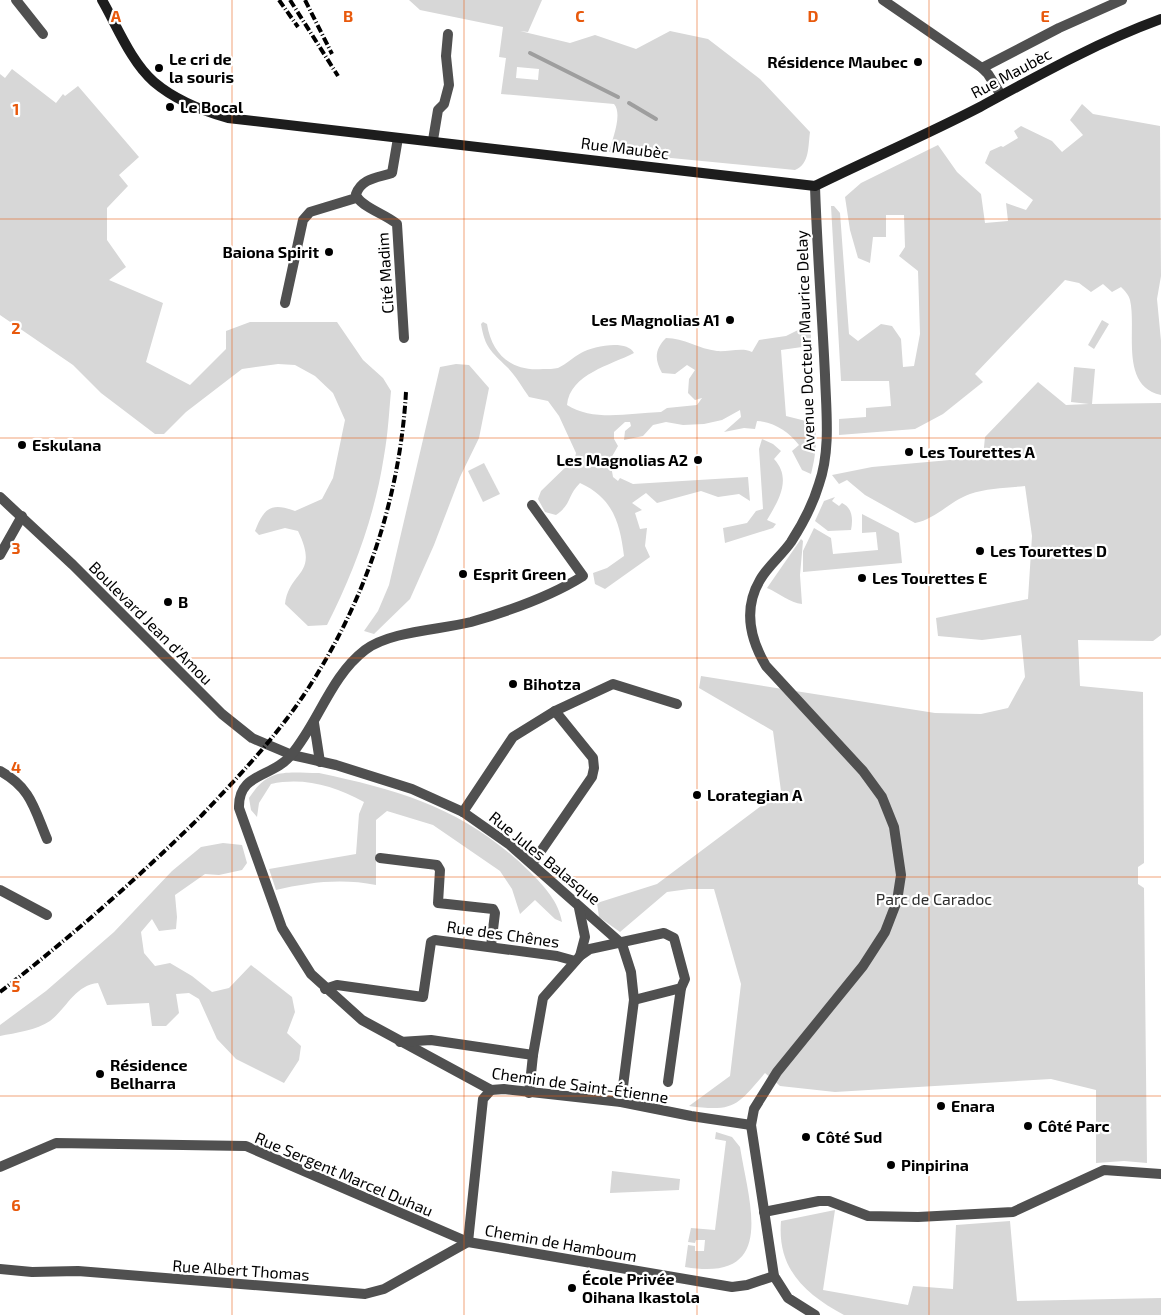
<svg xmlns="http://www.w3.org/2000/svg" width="1161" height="1315" font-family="'Exo 2',sans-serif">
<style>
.green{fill:#d7d7d7;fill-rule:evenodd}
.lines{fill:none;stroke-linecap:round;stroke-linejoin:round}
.stream{stroke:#9e9e9e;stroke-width:4}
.street{stroke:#505050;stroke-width:10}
.secondary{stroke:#1d1d1d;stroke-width:10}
.rail{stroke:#000;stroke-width:4;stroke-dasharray:8 2.5 1 2.5;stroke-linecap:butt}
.grid{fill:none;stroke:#e8590c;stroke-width:1;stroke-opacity:0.55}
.poi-dot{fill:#000;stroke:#fff;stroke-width:2}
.labels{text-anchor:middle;stroke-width:4.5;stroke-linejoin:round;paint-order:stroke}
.poi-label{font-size:16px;font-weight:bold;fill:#000;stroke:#fff;text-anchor:start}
.street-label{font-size:16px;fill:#000;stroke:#fff}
.park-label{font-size:16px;fill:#2e2e2e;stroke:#fff}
.grid-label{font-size:16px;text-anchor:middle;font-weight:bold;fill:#e8590c;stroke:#fff;stroke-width:4.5;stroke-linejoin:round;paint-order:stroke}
</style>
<rect width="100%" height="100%" fill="#fff"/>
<g class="green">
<path d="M409 0H542L528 32 520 31 570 43 595 35 636 49 670 31 708 39 760 79 810 132C808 146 810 164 795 170L609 152C612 140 623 114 614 104L501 94 506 58 499 57 503 27 420 10ZM517 67 539 69 538 80 516 78Z"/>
<path d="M12 69 56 103 63 94 65 96 78 86 139 157 119 175 128 186 107 208V240L126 267 109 280 163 303 146 362 190 385 226 349V331L250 322H337L363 360 383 378 391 391C389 413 388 434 384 456 375 515 354 572 327 625L308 626 285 604C289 570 320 576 298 531L285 528 259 535 255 531C264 508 271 502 295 511L322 499 333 478 345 420 333 393 315 376 295 365 278 364 242 369 186 412 164 434H155L101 393 73 365 0 315V74L5 78Z"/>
<path d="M1082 104 1093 114 1160 126 1161 276 1157 299 1161 341V395C1119 386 1137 329 1130 300 1129 295 1124 290 1121 287L1112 292 1103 284 1091 292 1079 283 1065 280 975 374 983 382 943 414 915 429 839 435V419L866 417V408L891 406 889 381H841L831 206H834L840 213 849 334 858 341 881 324 892 326 901 339 903 367 914 366 920 334 918 271 899 256 905 247 904 215H886V237H873L870 263 858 258 850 230 845 197 861 183 938 145 957 172 981 194 985 223 1008 221 1006 203 1026 210 1033 200 985 163 990 151 1001 146 1003 147 1018 138 1014 131 1021 126 1052 141 1062 152 1083 135 1070 120Z"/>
<path d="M803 307H809L811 337 809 346 781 350 786 416 814 423C818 439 815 459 811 474L802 470 792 451 799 445C789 432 774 422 757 421L755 429 744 428 724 432 741 417 740 410 722 420 704 424 683 425 666 422 653 425 643 436 624 440 625 431 631 426 630 422H625L614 432V439L618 446 610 460 613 477 618 481 620 478 633 484 748 477 750 501 739 494 718 497 701 491 657 503 646 493 632 503 642 510 635 513 640 529 647 528 645 546 650 557 605 589 595 584 593 573 607 568 624 556C620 523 613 498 580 483 567 496 572 504 556 515L545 512 538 499 541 491 575 458 576 453 559 416 548 401 529 397C522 387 516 376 507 367 491 351 485 348 481 324L483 322 487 324C492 355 512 372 543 369 548 369 554 369 558 368 567 364 573 357 581 353 593 346 627 339 634 353 611 365 570 374 567 405 594 422 630 413 661 412L667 408 697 405 702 398 695 400 688 393 689 379 695 370 687 365 675 374 662 373C654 359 655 349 666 338 684 338 699 349 717 351 728 352 743 347 752 352L759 340 786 336 804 327Z"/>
<path d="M1102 320 1109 324 1094 349 1088 345Z"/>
<path d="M456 364 469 365 489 388 479 438 460 477 434 545 410 599 374 634 364 631 378 611 389 585 440 367Z"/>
<path d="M1074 367 1095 369 1092 404 1161 403V635L1153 641 1078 640 1080 686 1143 692 1144 863 1138 867V884L1144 888 1147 1163 1124 1161 1096 1163V1090L1051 1079 835 1092 780 1086 765 1073C737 1106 734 1112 689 1106L730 1076 741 984 714 889H689L667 892 620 932 599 917 597 903 657 884 781 791 773 731 699 688 701 676 935 713 981 714 1008 708 1025 677 1021 635 982 640 938 636 936 618 1028 599 1032 536 1025 486C1007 488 987 488 970 494 950 501 936 519 915 523L865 495 847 480 839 484 832 475 872 467 983 457 985 437 1038 382 1066 405 1089 404 1071 402Z"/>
<path d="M762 439 773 444 781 451 774 459C792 478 779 500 767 520L776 524 773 528 725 543 723 528 747 523 756 511 763 509 759 449Z"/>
<path d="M484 463 500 494 483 502 468 471Z"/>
<path d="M835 497 832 501 839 506 842 503C853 508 853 520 851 530L828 531 815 521 824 501Z"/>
<path d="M862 514 899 533 902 563 803 572V551L814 528 831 538 833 554 878 550 876 532 862 533Z"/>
<path d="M801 539 803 541 800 575 802 604C790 603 779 593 767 588Z"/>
<path d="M319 773C404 791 467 810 530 872 544 886 559 902 562 922L555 919 535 900 520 914 512 889 500 871 433 825 387 811 376 820V885C343 878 308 882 276 890L269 869 356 854 359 814 364 802C334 786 304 777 271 784L259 803 257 817 251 810 249 798C269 767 286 773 319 773Z"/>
<path d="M223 843 242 845 247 863 242 870 219 875 205 874 175 895 177 917 176 929 159 931 152 919 141 932 144 953 155 966 170 963 192 976 212 992 229 988 251 965 292 997 295 1012 287 1033 301 1046 299 1060 284 1083 236 1059 217 1039 199 999 189 993 176 994 179 1013 166 1026H152L149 1003 107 1005 98 983C75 985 67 1008 50 1021 37 1030 15 1033 0 1036V1025L46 991 114 932 172 871 201 847Z"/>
<path d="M716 1132 732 1137 740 1147C749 1204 778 1283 685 1267L688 1245 695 1246V1251H704L705 1240H696L695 1243 688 1242 691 1228 715 1230 726 1141 715 1139Z"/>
<path d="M612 1171 680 1179 679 1190 610 1193Z"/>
<path d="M835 1210 823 1290 908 1305 913 1286 953 1289 956 1225 1010 1221 1017 1301 1161 1298V1315H844C805 1294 777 1269 781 1221Z"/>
</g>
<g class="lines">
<g class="stream">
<path d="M530 53 618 97"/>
<path d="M629 103 656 119"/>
</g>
<g class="street">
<path d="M16 0 43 34"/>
<path d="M883 0 982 68 988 74 1001 95"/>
<path d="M982 68 1059 28 1122 0"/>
<path d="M398 138 392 173C377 178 362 178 356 194 358 206 386 214 397 224L404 338"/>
<path d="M433 140 438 110 444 104 449 85 446 56 448 34"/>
<path d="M285 303 303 220 310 212 356 198"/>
<path d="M0 497 73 565 222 714 252 738 292 755 336 765 412 789 463 812 510 845 622 944 631 972 634 1000 621 1102"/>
<path d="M532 505 583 576C550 597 509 611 471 622 440 630 390 631 365 650 330 677 319 722 291 755 273 778 238 772 239 808L282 928 311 974 362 1020 491 1090 504 1089 621 1102 691 1116 751 1125"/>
<path d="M0 555 22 516"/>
<path d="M314 723 320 762"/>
<path d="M0 771C31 788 34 808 47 839"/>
<path d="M463 812 513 737 555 711 613 684 677 704"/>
<path d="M380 858 437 865 440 870 438 903 493 909 495 913 491 946"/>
<path d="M532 864 592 777 594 768 593 758 555 711"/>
<path d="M0 890 47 915"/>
<path d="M579 908 585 937 580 956"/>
<path d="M325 989 337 985 423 997 431 942 435 940 557 956 575 961"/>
<path d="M400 1042 431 1040 533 1055"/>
<path d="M668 1082 681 988"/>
<path d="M529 1093 533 1055 543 998 580 956 590 949 664 933 674 938 685 979 681 988 634 1000"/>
<path d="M0 1167 56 1143 246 1146 468 1242 732 1287 747 1285 774 1276"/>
<path d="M764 1212 819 1201H829L868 1216 918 1217 1013 1212 1104 1170 1161 1174"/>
<path d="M468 1242 483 1099 491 1090"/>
<path d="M0 1269 32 1272 78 1271 365 1294 384 1289 468 1242"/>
<path d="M815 1315 788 1298 774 1276 751 1125 754 1109 777 1072 863 966 885 932 897 901 901 875 894 827 882 797 863 771 766 666C750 639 743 609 760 580 768 566 782 555 791 542 802 525 813 504 819 484 831 450 826 410 825 375 822 312 817 249 815 186"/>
</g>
<path class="secondary" d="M102 0C117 26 131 62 154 82 174 99 203 111 228 118L815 186C870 159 926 135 980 107 1039 75 1098 42 1161 19"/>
<g class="rail">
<path d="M279 0 298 27"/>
<path d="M290 0 338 76"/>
<path d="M305 0 332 54"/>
<path d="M0 992C71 937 138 878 202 815 240 775 279 734 309 687 366 599 400 497 406 392"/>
</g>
</g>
<path class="grid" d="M232 0V1315M464 0V1315M697 0V1315M929 0V1315M0 219H1161M0 438H1161M0 658H1161M0 877H1161M0 1096H1161"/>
<g class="poi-dot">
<circle cx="918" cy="62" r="5"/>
<circle cx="159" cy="68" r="5"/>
<circle cx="170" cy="107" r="5"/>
<circle cx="329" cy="252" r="5"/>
<circle cx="730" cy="320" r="5"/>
<circle cx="22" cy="445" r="5"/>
<circle cx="909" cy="452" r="5"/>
<circle cx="698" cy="460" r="5"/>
<circle cx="980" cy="551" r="5"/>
<circle cx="463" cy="574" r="5"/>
<circle cx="862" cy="578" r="5"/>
<circle cx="168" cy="602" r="5"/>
<circle cx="513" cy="684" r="5"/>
<circle cx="697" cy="795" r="5"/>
<circle cx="100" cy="1074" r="5"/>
<circle cx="941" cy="1106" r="5"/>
<circle cx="1028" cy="1126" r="5"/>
<circle cx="806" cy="1137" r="5"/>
<circle cx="891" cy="1165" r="5"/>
<circle cx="572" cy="1288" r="5"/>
</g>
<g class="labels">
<g class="poi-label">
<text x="169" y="65">Le cri de<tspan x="169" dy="18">la souris</tspan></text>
<text x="908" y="68" text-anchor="end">Résidence Maubec</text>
<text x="180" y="113">Le Bocal</text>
<text x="319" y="258" text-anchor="end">Baiona Spirit</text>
<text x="720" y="326" text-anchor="end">Les Magnolias A1</text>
<text x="32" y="451">Eskulana</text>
<text x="919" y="458">Les Tourettes A</text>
<text x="688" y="466" text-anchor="end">Les Magnolias A2</text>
<text x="990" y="557">Les Tourettes D</text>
<text x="473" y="580">Esprit Green</text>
<text x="872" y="584">Les Tourettes E</text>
<text x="178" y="608">B</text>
<text x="523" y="690">Bihotza</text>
<text x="707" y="801">Lorategian A</text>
<text x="110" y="1071">Résidence<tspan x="110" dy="18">Belharra</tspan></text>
<text x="951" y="1112">Enara</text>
<text x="1038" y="1132">Côté Parc</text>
<text x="816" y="1143">Côté Sud</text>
<text x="901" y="1171">Pinpirina</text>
<text x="582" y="1285">École Privée<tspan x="582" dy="18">Oihana Ikastola</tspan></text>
</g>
<g class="street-label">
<text transform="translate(1011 73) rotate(-28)" y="6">Rue Maubèc</text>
<text transform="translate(625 148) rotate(7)" y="6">Rue Maubèc</text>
<text transform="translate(385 273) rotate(-94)" y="6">Cité Madim</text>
<text transform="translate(805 341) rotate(-92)" y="6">Avenue Docteur Maurice Delay</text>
<text transform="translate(151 623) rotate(45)" y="6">Boulevard Jean d'Amou</text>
<text transform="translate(545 858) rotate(39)" y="6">Rue Jules Balasque</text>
<text transform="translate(503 934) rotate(8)" y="6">Rue des Chênes</text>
<text transform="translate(580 1085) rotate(8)" y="6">Chemin de Saint-Étienne</text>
<text transform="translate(344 1174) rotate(23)" y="6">Rue Sergent Marcel Duhau</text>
<text transform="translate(561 1243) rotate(10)" y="6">Chemin de Hamboum</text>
<text transform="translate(241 1270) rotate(4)" y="6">Rue Albert Thomas</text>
</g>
<g class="park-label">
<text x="934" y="905">Parc de Caradoc</text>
</g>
</g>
<g class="grid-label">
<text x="116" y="22">A</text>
<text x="348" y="22">B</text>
<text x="580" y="22">C</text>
<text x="813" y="22">D</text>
<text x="1045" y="22">E</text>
<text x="16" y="115">1</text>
<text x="16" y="334">2</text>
<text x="16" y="554">3</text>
<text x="16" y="773">4</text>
<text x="16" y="992">5</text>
<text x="16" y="1211">6</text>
</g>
</svg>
